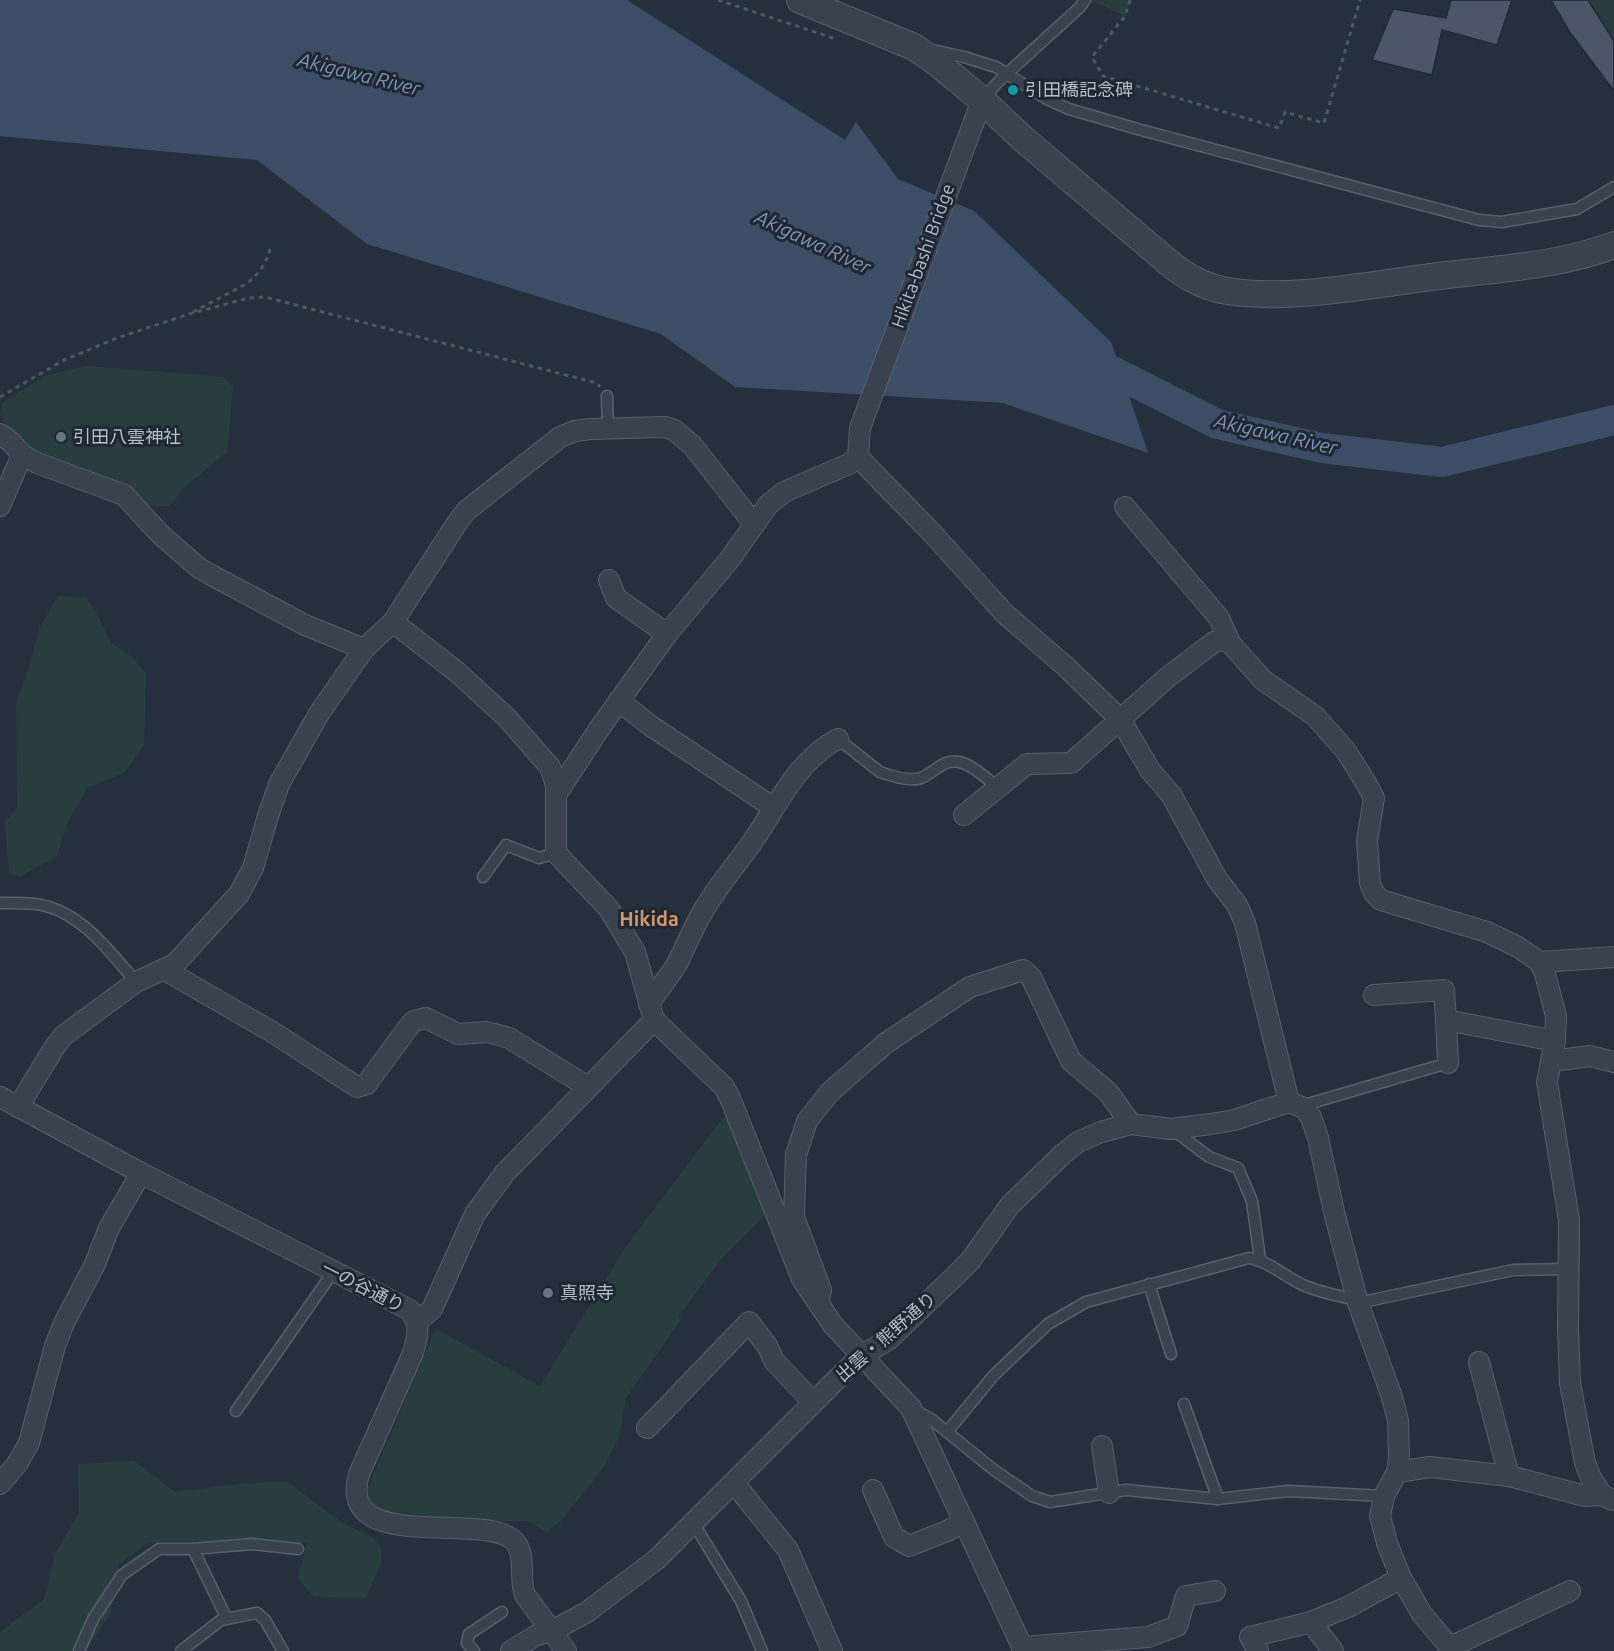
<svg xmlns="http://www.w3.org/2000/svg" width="1614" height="1651" font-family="Ubuntu,'Noto Sans JP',sans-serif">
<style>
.green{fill:#293d3f}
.water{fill:#3c4d65}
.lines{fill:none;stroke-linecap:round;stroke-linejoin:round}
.river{stroke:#3c4d65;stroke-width:30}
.building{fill:#4c5766;stroke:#202934;stroke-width:1.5}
.service-casing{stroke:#57606b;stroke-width:13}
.minor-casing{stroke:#57606b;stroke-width:22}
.tertiary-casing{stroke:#57606b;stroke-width:28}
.path{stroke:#475a5d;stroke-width:3;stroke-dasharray:4.5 4.5;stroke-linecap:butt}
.service{stroke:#39424d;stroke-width:10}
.minor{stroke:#39424d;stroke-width:20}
.tertiary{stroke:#39424d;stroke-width:26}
.culture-dot{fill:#0f9aa8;stroke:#1e2732;stroke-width:2}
.worship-dot{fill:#6b7280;stroke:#1e2732;stroke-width:2}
.labels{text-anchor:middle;stroke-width:6;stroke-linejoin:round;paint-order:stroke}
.poi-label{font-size:18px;fill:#b5bdc8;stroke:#1e2732;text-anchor:start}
.street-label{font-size:18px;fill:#b5bdc8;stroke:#1e2732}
.water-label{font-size:20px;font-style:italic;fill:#7e93ae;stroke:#1e2732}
.neighbourhood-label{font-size:20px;font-weight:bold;fill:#cf9669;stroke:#1e2732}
</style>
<rect width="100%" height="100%" fill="#26303d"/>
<g class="green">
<path d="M1090 0H1130L1125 16Z"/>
<path d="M1588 0H1614V41Z"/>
<path d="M87 366 224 377 233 387 227 452 187 485 169 506H143L93 473 29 451 17 442 0 415 3 402 47 375Z"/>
<path d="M58 596 86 598 98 616 111 643 132 657 146 674 144 745 124 773 87 788 67 823 57 856 21 876 9 873 5 822 17 808 16 703 28 670 40 627Z"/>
<path d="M728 1111 765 1215 722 1258 679 1316 680 1321 626 1398 619 1437 604 1467 561 1521 546 1532 528 1521H490L380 1512C369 1505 367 1500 368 1487L436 1329 540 1386 625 1248Z"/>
<path d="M134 1461 175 1492 238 1484 286 1481 343 1523 372 1537 381 1548V1563L366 1598 314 1597 298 1578 307 1543 222 1542 148 1543 118 1565 110 1614 86 1651H0V1632L44 1599 55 1554 79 1512 78 1464Z"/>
</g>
<path class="water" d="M0 0H627L845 140 856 122 898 179 974 211 1111 342 1148 453 1003 403 735 387 661 334 367 244 257 160 0 136Z"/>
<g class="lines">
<path class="river" d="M1084 363 1112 371 1217 424 1322 448 1442 462 1614 420"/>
</g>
<g class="building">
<path d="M1451 0H1512L1497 45 1442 30 1432 75 1372 60 1393 9 1446 18Z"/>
<path d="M1551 0H1588L1614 41V91L1569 31Z"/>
</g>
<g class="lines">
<defs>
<g id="service">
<path d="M932 50 964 57 996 67 1045 98 1069 109 1141 130 1479 220 1502 222 1577 209 1614 187"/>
<path d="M982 100 1000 80 1079 8 1085 0"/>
<path d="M607 396 608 429"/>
<path d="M838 739 880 772C891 776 909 782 921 778 937 771 944 757 963 763 975 767 988 780 998 787"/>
<path d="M483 877 506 845 539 858 556 853"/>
<path d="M0 903C14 903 29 902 42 905 83 914 110 952 136 982"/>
<path d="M1301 1106 1448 1063"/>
<path d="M1172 1129 1209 1157 1238 1168 1252 1201 1260 1259"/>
<path d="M1149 1284 1171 1354"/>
<path d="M1358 1303 1513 1270 1568 1269"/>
<path d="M1184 1404 1218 1499"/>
<path d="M914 1410 931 1419 994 1470 1032 1496 1050 1502 1126 1490 1218 1499 1288 1491 1384 1496"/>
<path d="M236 1411 333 1272"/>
<path d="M947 1432 994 1375 1048 1324 1086 1302 1249 1258C1269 1261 1285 1277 1303 1285 1321 1293 1339 1296 1358 1300"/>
<path d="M694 1524 741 1601 762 1651"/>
<path d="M227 1619 193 1549 252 1544 298 1549"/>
<path d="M79 1651 93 1619 122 1575 159 1549H193"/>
<path d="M181 1651 221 1620 257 1613 265 1620 283 1651"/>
<path d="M474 1651 467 1643 469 1634 502 1612"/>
</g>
<g id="minor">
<path d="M0 434 11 442 22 455 37 463 124 495 161 535 199 568 213 576 305 625 364 649"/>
<path d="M858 457 933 534 1005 614 1064 665 1120 719 1150 770 1172 796 1217 879 1237 905 1245 923 1289 1102"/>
<path d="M0 506 22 455"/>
<path d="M1125 507 1219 618 1230 643"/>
<path d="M609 580 616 598 667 634"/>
<path d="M393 622 457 672 507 718 550 767 556 785V853L609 909 635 952 654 1020 724 1087 730 1098 802 1279 833 1325 911 1408 1024 1651"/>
<path d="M619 701 651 726 774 808"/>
<path d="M556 795 599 729 667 634 730 559 768 505 784 492 849 464 858 457 860 428 982 100"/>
<path d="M964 815 1027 764 1071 763 1168 677 1214 642 1222 640 1230 643 1263 680 1315 716 1346 751 1366 783 1374 798 1367 841 1370 883 1374 893 1381 900 1487 932 1518 947 1540 962 1545 974 1556 1016 1555 1041 1547 1082 1569 1220 1568 1328 1570 1383 1585 1463 1591 1478 1602 1495"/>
<path d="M1540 962 1614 957"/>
<path d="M165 970 274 1033 357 1087 367 1084 371 1078 410 1025 414 1021 426 1018 458 1034 487 1032 509 1038 588 1087"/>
<path d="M1374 995 1444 990 1446 1020"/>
<path d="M649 1004C658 990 670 976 678 962 687 944 694 925 705 908 719 884 737 864 753 841 777 806 798 759 838 739"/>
<path d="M1552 1061 1590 1056 1614 1062"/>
<path d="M1448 1063 1446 1020 1555 1041"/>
<path d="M0 1097 141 1173 410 1310C421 1327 418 1334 413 1353L359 1474C336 1554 477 1512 512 1539 528 1552 518 1578 525 1595L566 1651"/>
<path d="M1289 1102 1304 1108 1311 1117 1318 1138 1335 1216 1358 1303 1391 1394 1398 1420 1399 1457 1397 1472 1384 1496 1380 1516 1387 1543 1401 1578 1422 1614 1453 1651"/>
<path d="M18 1107 54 1048 63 1036 136 982 175 964 239 894 253 868 268 816 279 784 320 712 364 649 393 622 457 523 466 511 560 437 575 431 590 429 665 427 674 430 692 445 754 524"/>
<path d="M819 1300 821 1290 794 1217 796 1155 807 1121 830 1092 886 1043 970 987 1023 970 1031 977 1071 1061 1108 1092 1131 1124"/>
<path d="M418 1321 432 1309 475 1214 504 1174 654 1020"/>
<path d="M1479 1362 1509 1476"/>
<path d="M647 1428 749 1322 768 1347 774 1361 813 1402"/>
<path d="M1102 1446 1109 1493"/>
<path d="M1397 1472 1430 1467 1509 1476 1585 1496 1602 1495 1612 1500"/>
<path d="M734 1483 788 1550 832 1651"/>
<path d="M0 1484 17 1464 29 1443 55 1346 64 1323 95 1264 109 1228 141 1173"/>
<path d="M873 1490 894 1537 909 1546 947 1531 964 1522"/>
<path d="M1311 1622 1333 1651"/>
<path d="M1022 1647 1148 1637 1177 1626 1186 1596 1215 1591"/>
<path d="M1450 1647 1570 1591"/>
<path d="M511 1651 535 1636 552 1631 587 1612 657 1559 844 1372 862 1355 888 1340 955 1276 970 1261 1011 1204 1063 1154 1078 1142 1101 1132 1131 1124 1171 1129 1211 1124 1234 1120 1289 1102"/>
<path d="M1258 1651 1250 1637 1311 1622 1350 1606 1401 1578"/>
</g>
<path id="tertiary" d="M800 0 914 47 936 62 982 100 1022 138 1174 267C1190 279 1208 288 1227 291 1289 301 1369 285 1431 277 1492 269 1556 267 1614 245"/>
</defs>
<use href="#service" class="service-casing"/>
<use href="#minor" class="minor-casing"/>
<use href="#tertiary" class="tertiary-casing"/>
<g class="path">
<path d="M718 0 833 38"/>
<path d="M1130 0 1125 16 1092 57 1103 76 1279 128 1285 112 1324 123 1360 0"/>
<path d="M193 312 246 284C259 274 266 264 270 249"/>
<path d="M0 397 64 360 117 338 189 314 249 298 265 297 597 383 600 387"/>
</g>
<use href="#service" class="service"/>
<use href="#minor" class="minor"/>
<use href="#tertiary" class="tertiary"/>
</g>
<circle class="culture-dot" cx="1013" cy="90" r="6"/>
<g class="worship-dot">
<circle cx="61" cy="437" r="6"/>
<circle cx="548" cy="1293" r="6"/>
</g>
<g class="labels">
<g class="poi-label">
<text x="1025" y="96">引田橋記念碑</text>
<text x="73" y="443">引田八雲神社</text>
<text x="560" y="1299">真照寺</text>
</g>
<g class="street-label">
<text transform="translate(923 256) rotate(-70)" y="6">Hikita-bashi Bridge</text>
<text transform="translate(363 1287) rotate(27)" y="6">一の谷通り</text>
<text transform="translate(886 1337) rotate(-41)" y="6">出雲・熊野通り</text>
</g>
<g class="water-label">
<text transform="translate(359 74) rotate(14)" y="7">Akigawa River</text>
<text transform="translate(813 242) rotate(25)" y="7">Akigawa River</text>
<text transform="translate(1276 434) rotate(13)" y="7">Akigawa River</text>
</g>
<g class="neighbourhood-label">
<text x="649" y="926">Hikida</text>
</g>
</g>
</svg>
